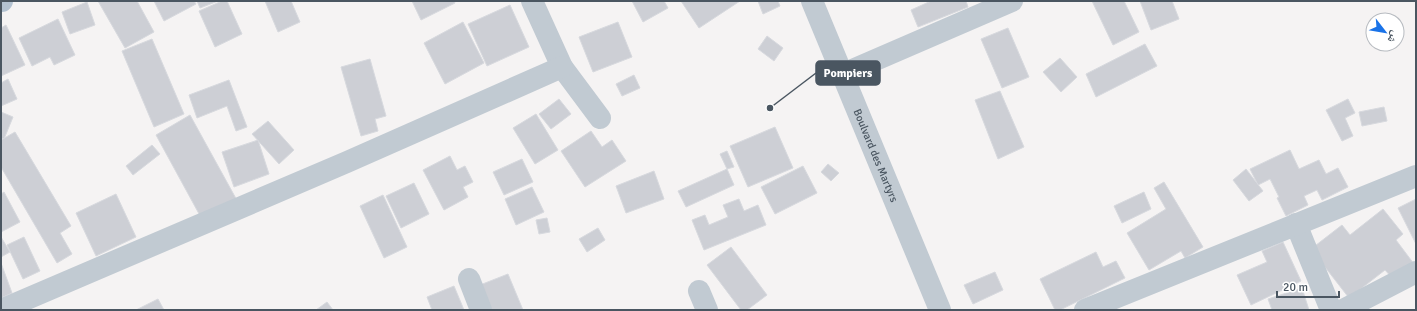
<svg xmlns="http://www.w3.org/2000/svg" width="1417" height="311" font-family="Signika,'Noto Naskh Arabic',sans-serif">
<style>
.building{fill:#cdcfd5;stroke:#d7d9de}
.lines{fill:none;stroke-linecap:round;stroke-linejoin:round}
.minor{stroke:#c1cad2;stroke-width:22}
.major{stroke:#b3c2d1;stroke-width:22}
.labels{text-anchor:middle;stroke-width:3;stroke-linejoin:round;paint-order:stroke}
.street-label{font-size:11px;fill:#4a5661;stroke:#fff}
.leader{fill:none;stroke:#4a5661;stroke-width:1.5}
.callout-dot{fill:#4a5661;stroke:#fff;stroke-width:1.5}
.callout{fill:#4a5661;stroke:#4a5661;stroke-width:1.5}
.callout-label{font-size:12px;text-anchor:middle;font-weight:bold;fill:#fff}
</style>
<rect width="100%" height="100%" fill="#f5f3f3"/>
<g class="building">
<path d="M98 1H137L154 32 125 48Z"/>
<path d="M154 1H194L196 4 164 21Z"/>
<path d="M197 1H218L200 8Z"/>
<path d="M222 1H227L242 34 215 47 199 11Z"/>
<path d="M265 1H291L300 22 278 32Z"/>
<path d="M412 1H454L455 3 421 20Z"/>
<path d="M632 1H664L668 8 643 22Z"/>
<path d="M681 1H740L699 28Z"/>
<path d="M758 1H778L780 6 763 14Z"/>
<path d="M931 1H966L968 7 918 27 911 10Z"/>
<path d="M1092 1H1124L1139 32 1113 45Z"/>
<path d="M1140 1H1172L1179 19 1151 30Z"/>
<path d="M87 2 95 25 70 34 62 12Z"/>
<path d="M510 5 529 47 487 66 468 24Z"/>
<path d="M58 19 75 55 54 65 50 57 32 66 19 38Z"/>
<path d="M463 22 484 63 445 84 424 43Z"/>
<path d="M618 22 632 57 593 72 579 37Z"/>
<path d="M6 25 25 65 1 76V28Z"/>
<path d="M1008 28 1029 77 1002 88 981 39Z"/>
<path d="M767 36 783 48 774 61 758 49Z"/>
<path d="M152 39 184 114 154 127 122 51Z"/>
<path d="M1145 44 1157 66 1096 97 1086 74Z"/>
<path d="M1060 58 1077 77 1061 92 1043 72Z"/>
<path d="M370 59 386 116 375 119 378 131 361 136 341 67Z"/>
<path d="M634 75 640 88 622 96 616 84Z"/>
<path d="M8 79 17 99 1 106V83Z"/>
<path d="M229 80 247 127 236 131 227 106 197 118 189 95Z"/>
<path d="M1000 91 1024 147 998 159 975 100Z"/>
<path d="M559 99 571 114 551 129 539 114Z"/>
<path d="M1348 99 1355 113 1345 118 1353 136 1342 141 1326 110Z"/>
<path d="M1384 107 1387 121 1362 126 1359 112Z"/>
<path d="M1 112 13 117 4 139 1 138Z"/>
<path d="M536 114 558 150 535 164 513 128Z"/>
<path d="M190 115 239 204 204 223 156 135Z"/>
<path d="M268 121 294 150 279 164 252 134Z"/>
<path d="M775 127 793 168 748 187 730 146Z"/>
<path d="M591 131 602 147 612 140 626 161 585 187 561 151Z"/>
<path d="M15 132 71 226 60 233 72 254 57 263 1 167V140Z"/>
<path d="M258 140 269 174 234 187 222 152Z"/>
<path d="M152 145 160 154 133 175 126 166Z"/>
<path d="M1290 150 1299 169 1319 160 1326 174 1338 168 1348 187 1322 200 1317 190 1304 196 1308 205 1286 216 1277 198 1279 197 1270 179 1258 185 1250 169Z"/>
<path d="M727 151 734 167 727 169 720 154Z"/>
<path d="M450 156 457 170 465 166 473 182 463 187 468 197 444 210 423 170Z"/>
<path d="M522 159 533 182 504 195 493 172Z"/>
<path d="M828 164 839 173 831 181 821 172Z"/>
<path d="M803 166 817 193 775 214 761 187Z"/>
<path d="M727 169 734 185 686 207 678 191Z"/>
<path d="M1246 169 1263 191 1249 201 1233 180Z"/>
<path d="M654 171 664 199 626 213 616 186Z"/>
<path d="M1164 182 1203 247 1185 258 1181 251 1149 270 1127 233 1166 209 1154 188Z"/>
<path d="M414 183 429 214 401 228 386 196Z"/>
<path d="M532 187 544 212 516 225 505 199Z"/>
<path d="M4 192 20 222 1 232V194Z"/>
<path d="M1144 192 1151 209 1122 223 1114 206Z"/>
<path d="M116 194 136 237 96 256 76 213Z"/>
<path d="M383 195 407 247 384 258 360 206Z"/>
<path d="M739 199 744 211 758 205 766 225 704 250 692 220 705 215 709 225 728 217 723 205Z"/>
<path d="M1416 199V244L1398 208Z"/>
<path d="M1383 209 1403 234 1396 240 1414 264 1394 280 1385 270 1349 298 1311 249 1342 225 1350 235Z"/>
<path d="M547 218 550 232 539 234 536 220Z"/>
<path d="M598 228 605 240 587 252 579 239Z"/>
<path d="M1 237 10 252 1 257Z"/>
<path d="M24 237 40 271 23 279 7 245Z"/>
<path d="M1283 242 1301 281 1251 305 1237 275 1267 262 1262 251Z"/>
<path d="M731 247 767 295 747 310H741L707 265Z"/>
<path d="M1096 252 1103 267 1116 261 1125 278 1060 310H1055L1040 279Z"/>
<path d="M1 263 12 293 1 298Z"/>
<path d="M995 272 1003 290 973 304 964 285Z"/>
<path d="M508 274 523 310H491L480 285Z"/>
<path d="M454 286 464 310H432L427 297Z"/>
<path d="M1302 288 1309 310H1272L1268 299Z"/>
<path d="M158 299 164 310H136Z"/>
<path d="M327 302 333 310H316Z"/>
</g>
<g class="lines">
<g class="minor">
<path d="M532 1 562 67 600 118"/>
<path id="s1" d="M812 1 940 310"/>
<path d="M843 74 1012 1"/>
<path d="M1296 224 1331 310"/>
<path d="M469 279 481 310"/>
<path d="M699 291 707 310"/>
<path d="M1 310 347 162 562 67"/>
<path d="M1085 310 1416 176"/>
<path d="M1343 310 1416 272"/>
</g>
<path class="major" d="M1 1H2"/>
</g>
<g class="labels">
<g class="street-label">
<text dy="4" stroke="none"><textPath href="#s1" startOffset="167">Boulvard des Martyrs</textPath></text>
</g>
</g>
<path class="leader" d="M770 108L816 73"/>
<circle class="callout-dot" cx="770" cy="108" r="4"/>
<rect class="callout" x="816" y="61" width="64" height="24" rx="4"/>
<g class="callout-label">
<text x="848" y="77">Pompiers</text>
</g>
<rect width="1417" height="311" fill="none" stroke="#4a5661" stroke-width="4"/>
<g transform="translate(1385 32) rotate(121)"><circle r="19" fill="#ffffff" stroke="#b7bbc0"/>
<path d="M0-3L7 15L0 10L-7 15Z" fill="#1a73e8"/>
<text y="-6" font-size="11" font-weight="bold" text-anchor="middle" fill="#4a5661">ش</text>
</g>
<path d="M1277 291v6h62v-6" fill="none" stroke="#4a5661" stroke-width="2"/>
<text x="1283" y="291" font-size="12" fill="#4a5661" stroke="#ffffff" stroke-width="3" paint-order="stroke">20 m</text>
</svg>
